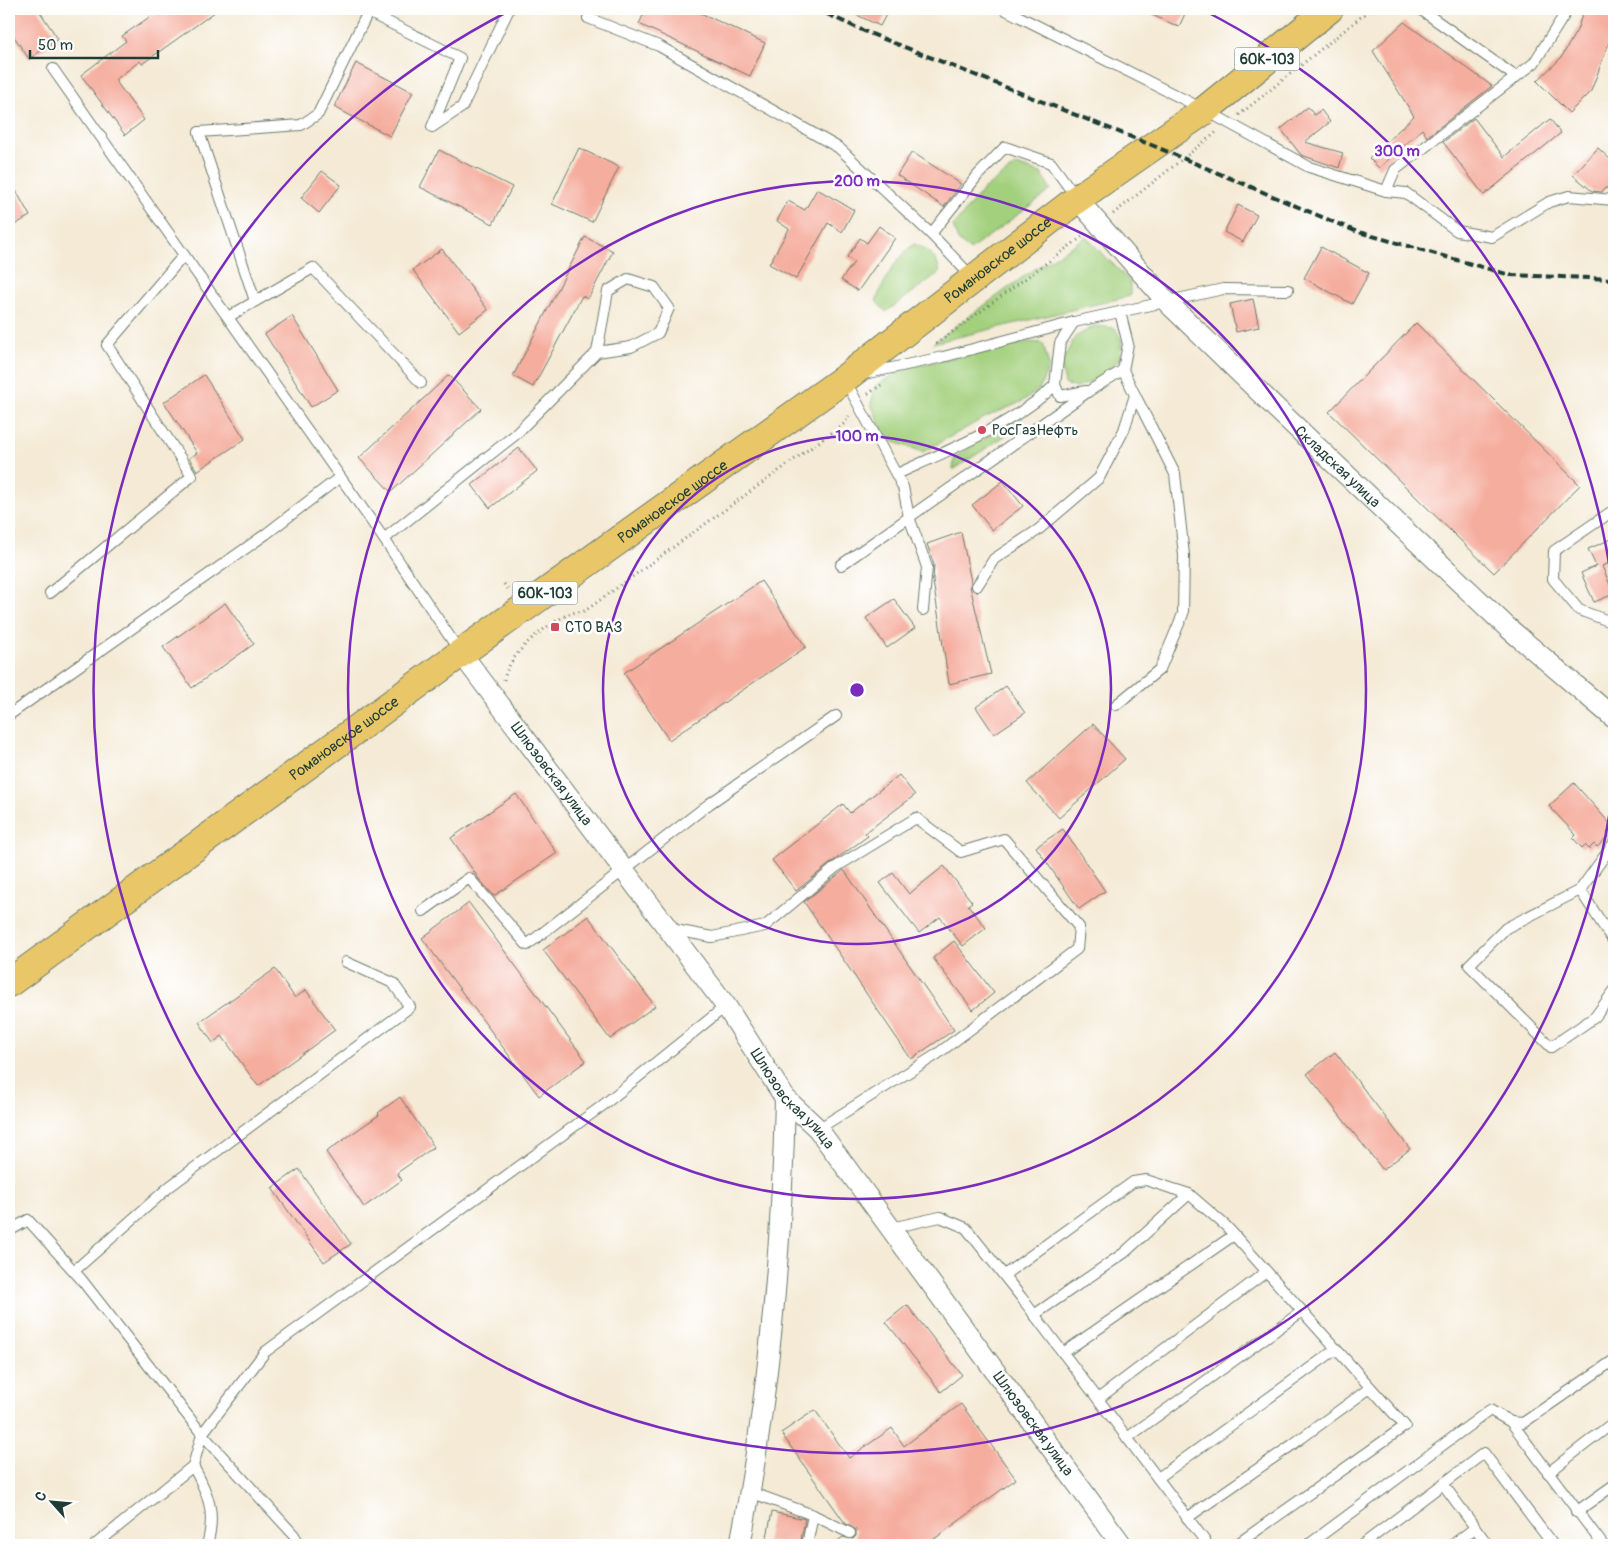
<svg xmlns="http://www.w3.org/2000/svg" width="1623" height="1554" font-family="Pangolin,sans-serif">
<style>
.green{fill:#a3d07d;stroke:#618658}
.building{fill:#f5ad9e}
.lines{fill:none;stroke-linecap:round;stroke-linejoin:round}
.lane-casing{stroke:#6a7a6c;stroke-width:12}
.street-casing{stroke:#6a7a6c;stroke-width:22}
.primary-casing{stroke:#6a7a6c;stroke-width:30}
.path{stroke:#6a7a6c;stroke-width:3;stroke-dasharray:1 4;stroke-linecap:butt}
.lane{stroke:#fff;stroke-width:10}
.street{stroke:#fff;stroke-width:20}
.primary{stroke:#e9c769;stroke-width:28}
.rail{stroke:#1f3d34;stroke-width:4;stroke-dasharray:8 4;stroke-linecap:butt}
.ring{fill:none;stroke:#7b2cbf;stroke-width:2.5}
.poi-dot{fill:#d1495b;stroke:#fff;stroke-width:2}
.labels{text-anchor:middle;stroke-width:5;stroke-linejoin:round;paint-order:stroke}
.shield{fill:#fff;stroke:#627771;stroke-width:1}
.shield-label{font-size:14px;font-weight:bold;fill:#1f3d34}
.street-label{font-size:15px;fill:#1f3d34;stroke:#fff}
.poi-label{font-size:15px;fill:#1f3d34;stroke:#fff;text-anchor:start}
.centre{fill:#7b2cbf;stroke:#fff;stroke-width:2.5}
.ring-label{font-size:15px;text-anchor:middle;font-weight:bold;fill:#7b2cbf;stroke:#fff;stroke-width:5;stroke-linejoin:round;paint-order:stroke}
</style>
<rect width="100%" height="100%" fill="#fff"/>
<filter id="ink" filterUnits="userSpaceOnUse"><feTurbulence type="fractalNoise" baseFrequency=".02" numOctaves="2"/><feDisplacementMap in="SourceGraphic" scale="10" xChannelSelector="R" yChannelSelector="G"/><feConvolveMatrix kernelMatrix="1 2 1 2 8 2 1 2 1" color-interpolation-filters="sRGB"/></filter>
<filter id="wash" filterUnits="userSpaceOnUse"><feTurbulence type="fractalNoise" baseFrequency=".0096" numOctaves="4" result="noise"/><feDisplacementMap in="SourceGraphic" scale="20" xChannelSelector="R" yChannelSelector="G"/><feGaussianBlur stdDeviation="1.12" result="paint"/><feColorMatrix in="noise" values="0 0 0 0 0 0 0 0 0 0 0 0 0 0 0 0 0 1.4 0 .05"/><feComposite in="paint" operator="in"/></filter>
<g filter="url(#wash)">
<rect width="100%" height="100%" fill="#f4ead5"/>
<g class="green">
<path d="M1016 165 1041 173 1051 190 970 250 958 240 953 226 983 190Z"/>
<path d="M1086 237 1130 281V296L933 343 1030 272Z"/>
<path d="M914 244C928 249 937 257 940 272L886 312 876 301C885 279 895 258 914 244Z"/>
<path d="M1095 326 1115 328 1122 341 1119 360 1097 379 1076 388 1065 384 1061 364 1075 337Z"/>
<path d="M1028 342 1043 343 1049 366 1039 390 1021 402 984 418 923 452 886 439 871 404 875 386 905 368Z"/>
<path d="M1022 417 1020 426 953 470 954 458 1002 427Z"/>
</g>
<g id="blocks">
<g class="building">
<path d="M9 9H38L58 39 29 59 9 29Z"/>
<path d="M161 9H219L142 64 140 61 115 80 144 120 125 135 81 75 126 41 122 36Z"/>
<path d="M646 9H692L765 43 750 76 639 24Z"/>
<path d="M844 9H889L880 26Z"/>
<path d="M1139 9H1187L1179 27Z"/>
<path d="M1584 9H1614V29L1591 91 1569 113 1537 81 1561 58 1577 30Z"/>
<path d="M1404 22 1492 86 1427 137 1422 129 1379 168 1369 158 1414 116 1373 51Z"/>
<path d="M356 63 413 92 390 136 334 107Z"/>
<path d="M1308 107 1314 115 1321 110 1330 122 1305 142 1343 153 1339 168 1301 155 1281 129Z"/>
<path d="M1474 118 1504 157 1550 119 1561 133 1484 195 1443 142Z"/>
<path d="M579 148 619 167 592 222 552 204Z"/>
<path d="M1598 148 1614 163V188H1605L1602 192 1592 191 1573 175Z"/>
<path d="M439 150 512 187 493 224 420 187Z"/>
<path d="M912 152 961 184 944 207 897 175Z"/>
<path d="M322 171 341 185 319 213 301 198Z"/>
<path d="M9 178 30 216 9 228Z"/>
<path d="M817 189 854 210 842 232 828 223 796 279 769 264 789 229 777 221 788 201 805 210Z"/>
<path d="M1238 205 1257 215 1243 242 1224 232Z"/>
<path d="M879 226 895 238 858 291 841 280 854 262 847 257 860 238 867 243Z"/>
<path d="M585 237 613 251 588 299 582 296 533 387 513 376Z"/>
<path d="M1321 247 1369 273 1352 304 1304 278Z"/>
<path d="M442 249 488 310 459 332 413 270Z"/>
<path d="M1253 299 1259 327 1236 332 1230 304Z"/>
<path d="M292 316 338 390 311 407 265 334Z"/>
<path d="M1416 323 1580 485 1494 573 1329 412Z"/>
<path d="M204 375 245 439 197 471 189 458 197 453 164 402Z"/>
<path d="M449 375 481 409 391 492 359 458Z"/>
<path d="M519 448 537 471 490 508 472 485Z"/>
<path d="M1003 481 1023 506 992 530 972 505Z"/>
<path d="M961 532 971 582 970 586 991 674 949 684 933 581 934 565 927 544Z"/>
<path d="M1614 538V561L1602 566 1614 594 1594 602 1581 573 1596 566 1588 549Z"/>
<path d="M761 581 806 647 669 740 624 673Z"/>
<path d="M894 599 915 628 887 648 866 618Z"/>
<path d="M225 603 254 644 192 688 163 647Z"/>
<path d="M1006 686 1025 713 994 734 976 707Z"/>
<path d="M1093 724 1125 759 1059 818 1027 783Z"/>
<path d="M899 775 915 795 865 833 868 836 832 862 796 891 772 860 843 804 850 813Z"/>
<path d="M1574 783 1613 827 1607 833 1609 836 1597 847 1594 844 1589 849 1585 845 1582 848 1573 838 1576 835 1549 806Z"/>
<path d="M516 794 557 853 494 896 479 879 451 838Z"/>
<path d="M1063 829 1105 891 1079 909 1036 847Z"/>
<path d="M944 866 972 902 968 905 986 928 963 946 940 917 919 933 880 883 893 873 909 894Z"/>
<path d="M844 870 954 1030 911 1059 804 902Z"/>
<path d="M469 903 586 1061 539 1096 422 938Z"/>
<path d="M588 916 655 1006 610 1039 543 950Z"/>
<path d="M954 941 994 993 973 1010 933 958Z"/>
<path d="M275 969 295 998 306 990 335 1030 258 1086 222 1036 213 1043 199 1022Z"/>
<path d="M1335 1052 1410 1149 1383 1170 1307 1074Z"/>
<path d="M400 1097 434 1147 397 1173 402 1180 364 1207 326 1152 379 1115 378 1113Z"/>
<path d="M299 1169 351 1244 324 1262 272 1188Z"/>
<path d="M907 1305 962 1375 941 1392 886 1322Z"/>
<path d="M961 1404 1016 1479 926 1545H832L843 1537 853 1539 856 1536V1530L845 1523 781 1433 815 1410 849 1458 892 1428 904 1446Z"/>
<path d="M772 1512 805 1519 800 1545 766 1542Z"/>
</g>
</g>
</g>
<g filter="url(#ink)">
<use href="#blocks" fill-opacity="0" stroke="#6a7a6c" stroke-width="1"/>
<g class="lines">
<defs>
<g id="lane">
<path d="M1004 9 1205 110 1309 167 1386 191 1395 170 1534 63 1568 9"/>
<path d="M1420 9 1516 77"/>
<path d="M588 18 659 46 839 148 931 234"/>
<path d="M53 69 384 539 460 652"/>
<path d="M1386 191 1406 193 1457 231 1492 237 1549 202 1569 196 1614 200"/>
<path d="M972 277 931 234 978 175 1005 147 1051 163 1076 197"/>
<path d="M255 301 199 132 301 125 318 114 368 12 460 58 432 127 462 107 509 9"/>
<path d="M228 317 313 268 421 383"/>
<path d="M1074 322 1060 343 1055 385 1060 396 1086 391"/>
<path d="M864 374 943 357 1074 322 1223 289 1288 290"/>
<path d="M845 380 903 487 909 517 927 567 923 610"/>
<path d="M897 474C945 452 1018 422 1055 385"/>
<path d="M1614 510 1554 551 1553 579 1579 610 1614 623"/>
<path d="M384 539 515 435 597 352 608 291 628 279 654 287 669 308 658 333 631 347 597 352"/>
<path d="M841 565 1089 391 1123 370 1128 344 1120 312"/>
<path d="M977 586 994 559 1038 530 1099 478 1124 430 1135 395 1123 370"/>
<path d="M50 593 192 476 107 345 184 255"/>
<path d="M1116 705 1160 669 1183 614 1184 555 1175 474 1135 395"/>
<path d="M9 715 266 534 340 477"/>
<path d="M1614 843 1580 890 1506 928 1469 965 1551 1047 1595 1017 1614 991"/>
<path d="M1580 890 1614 942"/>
<path d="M423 911 469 878 527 945 709 804 836 716"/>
<path d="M670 929 712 937 765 926 836 867 916 818 961 852 1004 839 1079 927 1077 949 936 1055 818 1129"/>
<path d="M891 1228 940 1217 966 1228 1021 1297 1208 1545"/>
<path d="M9 1231 28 1220 81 1279 202 1434 193 1466 95 1545"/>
<path d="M74 1271 169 1187 410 1007 393 983 346 962"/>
<path d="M1004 1275 1133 1182 1146 1180 1189 1194 1226 1226 1405 1426 1236 1545"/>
<path d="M1034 1315 1124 1253 1189 1194"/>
<path d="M1063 1353 1234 1235"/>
<path d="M1098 1399 1266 1272"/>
<path d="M1511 1422 1523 1423 1614 1360"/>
<path d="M1127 1438 1301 1312"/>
<path d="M193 1466C209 1495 216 1513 207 1545"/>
<path d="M1548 1473 1614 1422"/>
<path d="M1158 1478 1335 1350"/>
<path d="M1443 1484 1488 1545"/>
<path d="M750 1492 813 1515 850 1533"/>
<path d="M1576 1512 1614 1485"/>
<path d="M1187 1518 1292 1445 1370 1388"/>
<path d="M300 1545 294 1535 202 1434 265 1352 602 1106 726 1006"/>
<path d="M807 1545 813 1515"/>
<path d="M1308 1545 1490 1410 1511 1422 1603 1545"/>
<path d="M1362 1545 1484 1453 1553 1545"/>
<path d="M1452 1545 1475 1528"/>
</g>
<g id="street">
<path id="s1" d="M1077 199 1167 302 1278 410 1507 627 1614 718"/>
<path id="s2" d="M461 653 726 1006 785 1098 818 1129 1122 1545"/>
<path d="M740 1545C769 1398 782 1248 785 1098"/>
</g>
<g id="primary">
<path id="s3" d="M9 983 461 653 844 379 1077 199 1205 110 1329 9"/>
</g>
</defs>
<use href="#lane" class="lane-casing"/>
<use href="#street" class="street-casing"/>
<use href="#primary" class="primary-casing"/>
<g class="path">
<path d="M1239 115 1371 9"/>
<path d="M1113 214 1218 131"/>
<path d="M936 344 1086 234"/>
<path d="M868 394 881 385"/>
<path d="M504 584 510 592"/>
<path d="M504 680C509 653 543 627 567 615 572 612 579 612 585 611L845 423 849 416"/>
</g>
<use href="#lane" class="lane"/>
<use href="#street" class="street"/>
<use href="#primary" class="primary"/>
<path class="rail" d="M816 9 864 31 1154 146 1355 231 1510 275 1614 279"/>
</g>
</g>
<g class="ring">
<circle cx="857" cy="690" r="254"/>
<circle cx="857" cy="690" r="509"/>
<path d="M1613 790A763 763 0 1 1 511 10M1203 10A763 763 0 0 1 1613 590"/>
</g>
<g class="poi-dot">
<circle cx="982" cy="430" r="5"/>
<rect x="550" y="622" width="10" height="10" rx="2.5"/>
</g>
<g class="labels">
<g class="shield">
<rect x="1234.5" y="47.5" width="65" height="23" rx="4"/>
<rect x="512.5" y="581.5" width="65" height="23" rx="4"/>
</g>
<g class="shield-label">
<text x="1267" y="64">60К-103</text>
<text x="545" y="598">60К-103</text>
</g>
<g class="street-label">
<text dy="5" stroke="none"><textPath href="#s3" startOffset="1225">Романовское шоссе</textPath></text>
<text dy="5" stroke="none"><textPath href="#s1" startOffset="374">Складская улица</textPath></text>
<text dy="5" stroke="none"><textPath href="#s3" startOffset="820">Романовское шоссе</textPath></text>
<text dy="5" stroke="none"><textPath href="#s3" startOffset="415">Романовское шоссе</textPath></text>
<text dy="5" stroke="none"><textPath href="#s2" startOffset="151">Шлюзовская улица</textPath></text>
<text dy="5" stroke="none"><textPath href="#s2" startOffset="556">Шлюзовская улица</textPath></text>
<text dy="5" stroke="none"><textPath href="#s2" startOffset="961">Шлюзовская улица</textPath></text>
</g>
<g class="poi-label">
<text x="992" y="435">РосГазНефть</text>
<text x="565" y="632">СТО ВАЗ</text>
</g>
</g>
<circle cx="857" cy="690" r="8" class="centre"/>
<g class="ring-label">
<text x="1397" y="156">300 m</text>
<text x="857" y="186">200 m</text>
<text x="857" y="441">100 m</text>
</g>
<rect width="1623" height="1554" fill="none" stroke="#fff" stroke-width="30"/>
<g transform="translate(52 1502) rotate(297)" stroke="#ffffff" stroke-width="4" paint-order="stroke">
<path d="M0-4L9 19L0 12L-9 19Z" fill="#1f3d34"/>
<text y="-8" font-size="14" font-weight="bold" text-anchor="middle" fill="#1f3d34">С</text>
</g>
<path d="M30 50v8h128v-8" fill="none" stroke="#1f3d34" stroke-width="2.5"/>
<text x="38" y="50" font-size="15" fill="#1f3d34" stroke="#ffffff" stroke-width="4" paint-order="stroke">50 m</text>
</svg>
